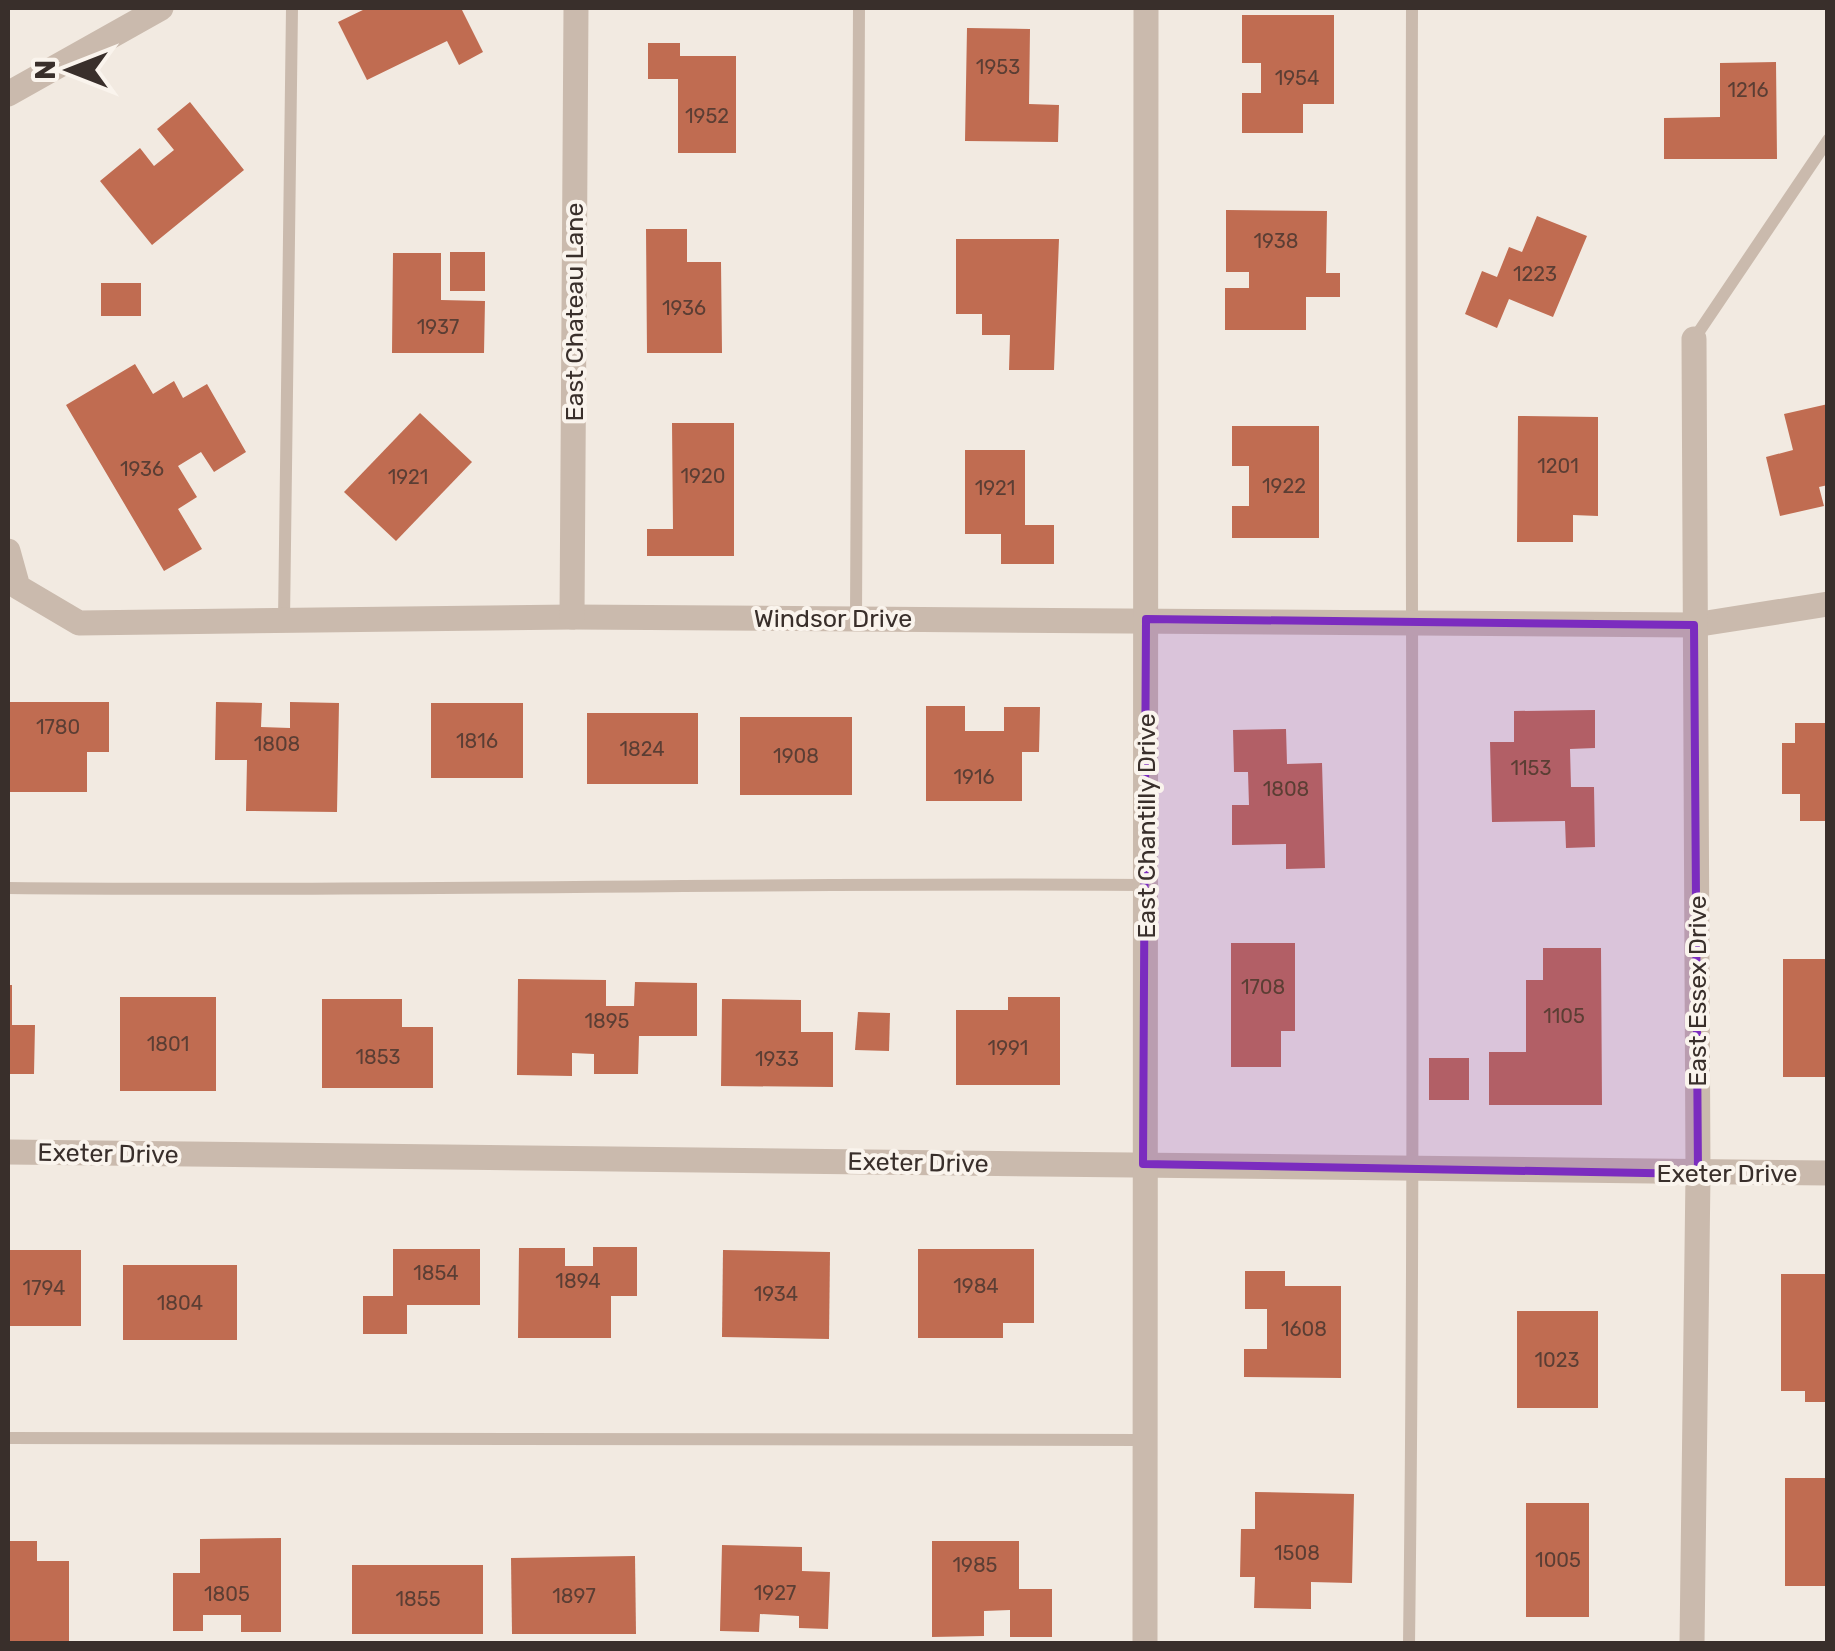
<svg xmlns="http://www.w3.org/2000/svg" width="1835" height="1651" font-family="Rubik,sans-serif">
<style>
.building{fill:#c06c51}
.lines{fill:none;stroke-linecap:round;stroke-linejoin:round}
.service{stroke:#cabaad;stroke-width:12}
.minor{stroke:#cabaad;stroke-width:25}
.marked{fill:#7b2cbf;fill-opacity:0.2;stroke:#7b2cbf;stroke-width:8;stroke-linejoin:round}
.labels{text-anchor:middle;stroke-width:8;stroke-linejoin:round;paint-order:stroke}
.number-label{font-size:20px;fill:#5b3e34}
.street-label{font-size:25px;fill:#392f2b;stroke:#faf4ed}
</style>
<rect width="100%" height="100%" fill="#f2eae1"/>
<g class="building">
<path d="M367 8H461L483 52 459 65 447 41 367 80 338 22Z"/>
<path d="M1242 15H1334V104H1303V133H1242V93H1261V63H1242Z"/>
<path d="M967 28 1030 29 1029 104 1059 105 1058 142 965 141Z"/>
<path d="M648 43H680V56H736V153H678V79H648Z"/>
<path d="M1776 62 1777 159H1664V118L1720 117V63Z"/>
<path d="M190 102 244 170 152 245 100 181 140 148 154 166 174 150 157 129Z"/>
<path d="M1226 210 1327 211 1326 273H1340V297H1306V330H1225V288H1249V272H1226Z"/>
<path d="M1537 216 1587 236 1553 317 1509 299 1497 328 1465 314 1482 271 1497 277 1509 247 1522 252Z"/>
<path d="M646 229H687V262H721L722 353H647Z"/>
<path d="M956 239H1059L1054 370H1009L1010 335H982V314H956Z"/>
<rect x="450" y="252" width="35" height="39"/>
<path d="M393 253H441V300L485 301 484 353H392Z"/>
<rect x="101" y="283" width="40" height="33"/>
<path d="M135 364 153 394 174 381 183 398 207 384 246 452 214 472 201 452 178 466 197 497 178 509 202 549 164 571 66 405Z"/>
<path d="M1828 404V485L1819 487 1824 506 1780 516 1766 457 1793 450 1784 414Z"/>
<path d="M420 413 472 462 396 541 344 492Z"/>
<path d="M1518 416 1598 417V516L1573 515V542H1517Z"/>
<path d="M672 423H734V556H647V529H673Z"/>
<path d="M1232 426H1319V538H1232V506H1249V466H1232Z"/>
<path d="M965 450H1025V525H1054V564H1001V534H965Z"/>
<path d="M8 702H109V752H87V792H8Z"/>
<path d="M216 702 262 703 261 727 290 728V702L339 703 337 812 246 811 247 760H215Z"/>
<rect x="431" y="703" width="92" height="75"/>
<path d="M926 706H965V731H1004V707H1040L1039 752H1022V801H926Z"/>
<path d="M1595 710V748L1570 749 1571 787H1594L1595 847 1566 848 1565 821 1492 822 1490 742H1514V711Z"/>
<rect x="587" y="713" width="111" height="71"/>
<rect x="740" y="717" width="112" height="78"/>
<path d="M1795 723H1828V821H1800V794H1782V743H1795Z"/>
<path d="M1286 729 1287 764 1322 763 1325 868 1286 869V844L1232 845V805H1249L1248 772H1234L1233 730Z"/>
<path d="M1231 943H1295V1031H1281V1067H1231Z"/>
<path d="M1543 948H1601L1602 1105H1489V1052H1526V980H1543Z"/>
<rect x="1783" y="959" width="45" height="118"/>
<path d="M518 979 606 980V1006H634L635 982 697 983V1036H639L638 1074H594V1054L572 1053V1076L517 1075Z"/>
<path d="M8 985H12V1025H35L34 1074H8Z"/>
<rect x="120" y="997" width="96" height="94"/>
<path d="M1008 997H1060V1085H956V1010H1008Z"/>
<path d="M322 999H402V1027H433V1088H322Z"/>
<path d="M722 999 801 1000V1032H833V1087L721 1086Z"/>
<path d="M858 1012 890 1013 889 1051 855 1050Z"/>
<rect x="1429" y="1058" width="40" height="42"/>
<path d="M593 1247H637V1296H611V1338H518L519 1248H565V1266H593Z"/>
<path d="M393 1249H480V1305H407V1334H363V1296H393Z"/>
<path d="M918 1249H1034V1323H1003V1338H918Z"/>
<rect x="8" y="1250" width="73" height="76"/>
<path d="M723 1250 830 1252 829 1339 722 1337Z"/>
<rect x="123" y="1265" width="114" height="75"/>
<path d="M1245 1271H1285V1286H1341V1378L1244 1377V1349H1267V1309H1245Z"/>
<path d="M1781 1274H1828V1402H1805V1391H1781Z"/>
<rect x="1517" y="1311" width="81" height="97"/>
<rect x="1785" y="1478" width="43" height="108"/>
<path d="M1255 1492 1354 1494 1352 1583 1311 1582V1609L1254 1608 1255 1577H1240L1241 1529H1255Z"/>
<rect x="1526" y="1503" width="63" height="114"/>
<path d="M281 1538V1632H241V1615H203V1631H173V1573H200V1539Z"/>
<path d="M8 1541H37V1561H69V1642H8Z"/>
<path d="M932 1541H1019V1589H1052V1637H1010V1610L984 1611V1636L932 1637Z"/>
<path d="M722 1545 802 1547V1571L830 1572 828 1629 799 1628V1616L760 1614 759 1632 720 1631Z"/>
<path d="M635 1556 636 1634H512L511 1558Z"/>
<rect x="352" y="1565" width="131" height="69"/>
</g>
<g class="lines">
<g class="service">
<path d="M1694 339 1828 140"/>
<path d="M856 618 859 8"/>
<path d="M284 621 292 8"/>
<path d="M8 888C387 892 766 882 1146 885"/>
<path d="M8 1438 1142 1440"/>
<path d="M1409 1644C1416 1098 1410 553 1412 8"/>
</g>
<g class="minor">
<path d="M8 94 161 8"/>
<path d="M8 551 18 587 79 623 572 617 1694 625 1828 604"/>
<path d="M572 617 576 8"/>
<path d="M8 1152 1828 1173"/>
<path d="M1145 1644 1146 8"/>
<path d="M1692 1644 1698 1174 1694 339"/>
</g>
</g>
<path class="marked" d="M1146 619 1694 625 1698 1174 1143 1164Z"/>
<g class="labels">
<g class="number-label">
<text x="998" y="74">1953</text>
<text x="1297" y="85">1954</text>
<text x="1748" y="97">1216</text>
<text x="707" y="123">1952</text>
<text x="1276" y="248">1938</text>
<text x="1535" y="281">1223</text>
<text x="684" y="315">1936</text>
<text x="438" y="334">1937</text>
<text x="1558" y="473">1201</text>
<text x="142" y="476">1936</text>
<text x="703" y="483">1920</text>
<text x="408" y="484">1921</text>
<text x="1284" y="493">1922</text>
<text x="995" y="495">1921</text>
<text x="58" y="734">1780</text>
<text x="477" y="748">1816</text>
<text x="277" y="751">1808</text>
<text x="642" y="756">1824</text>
<text x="796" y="763">1908</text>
<text x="1531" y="775">1153</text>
<text x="974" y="784">1916</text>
<text x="1286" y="796">1808</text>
<text x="1263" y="994">1708</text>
<text x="1564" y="1023">1105</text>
<text x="607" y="1028">1895</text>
<text x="168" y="1051">1801</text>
<text x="1008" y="1055">1991</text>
<text x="378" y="1064">1853</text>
<text x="777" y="1066">1933</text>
<text x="436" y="1280">1854</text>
<text x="578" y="1288">1894</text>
<text x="976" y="1293">1984</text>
<text x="44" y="1295">1794</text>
<text x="776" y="1301">1934</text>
<text x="180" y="1310">1804</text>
<text x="1304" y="1336">1608</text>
<text x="1557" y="1367">1023</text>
<text x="1297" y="1560">1508</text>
<text x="1558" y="1567">1005</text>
<text x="975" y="1572">1985</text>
<text x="775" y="1600">1927</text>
<text x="227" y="1601">1805</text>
<text x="574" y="1603">1897</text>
<text x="418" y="1606">1855</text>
</g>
<g class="street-label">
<text transform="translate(574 312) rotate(-90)" y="9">East Chateau Lane</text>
<text x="833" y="627">Windsor Drive</text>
<text transform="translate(1146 826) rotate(-90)" y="9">East Chantilly Drive</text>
<text transform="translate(1697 991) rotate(-90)" y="9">East Essex Drive</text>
<text transform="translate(108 1153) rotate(1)" y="9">Exeter Drive</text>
<text transform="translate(918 1162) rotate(1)" y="9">Exeter Drive</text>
<text x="1727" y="1182">Exeter Drive</text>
</g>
</g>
<rect width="1835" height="1651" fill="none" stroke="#392f2b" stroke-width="20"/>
<g transform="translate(70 70) rotate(270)" stroke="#faf4ed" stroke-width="8" paint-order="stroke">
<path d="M0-8L18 38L0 25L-18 38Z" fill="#392f2b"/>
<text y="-15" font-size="28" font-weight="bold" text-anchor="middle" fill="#392f2b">N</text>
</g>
</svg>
